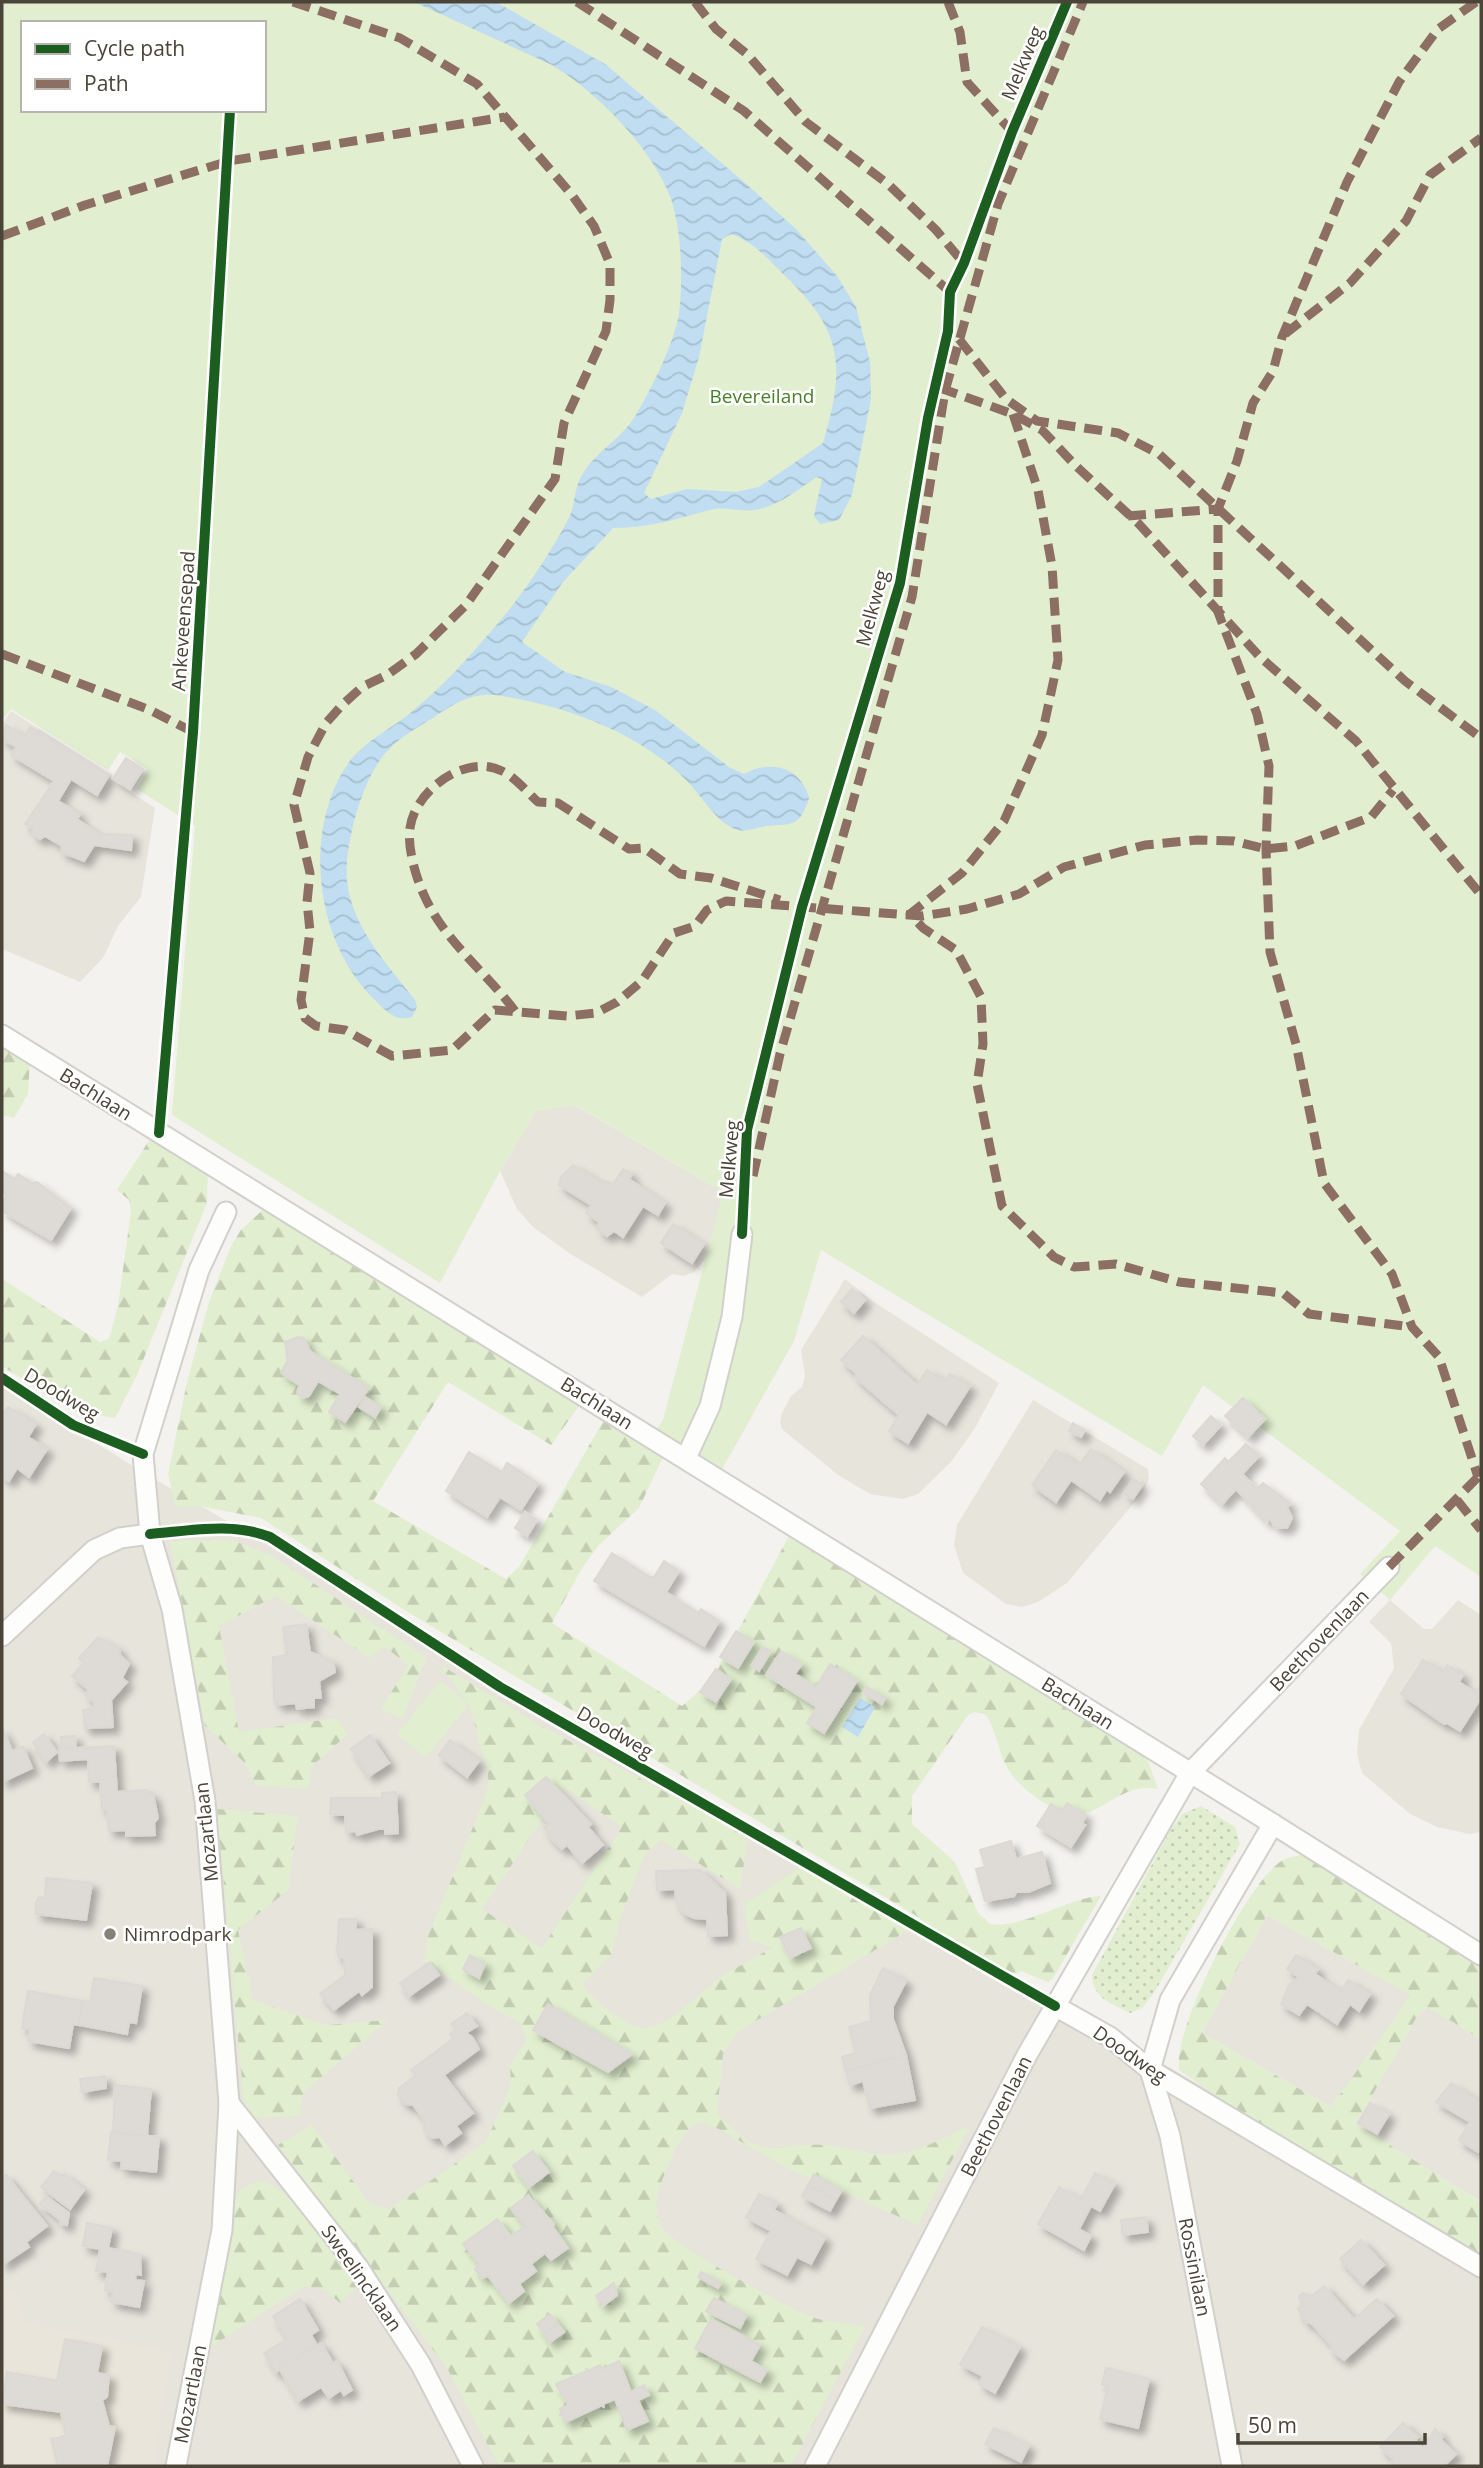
<svg xmlns="http://www.w3.org/2000/svg" width="1483" height="2468" font-family="'Open Sans',sans-serif">
<style>
.residential{fill:#e7e4dc}
.education{fill:#eae5da}
.grass{fill:url(#grass-dots)}
.forest{fill:url(#forest-firs);fill-rule:evenodd}
.park{fill:#e1eecf;fill-rule:evenodd}
.water{fill:url(#water-waves);fill-rule:evenodd}
.building{fill:#dedbd6;stroke:#dcd9d4;stroke-width:2;filter:url(#shadow)}
.lines{fill:none;stroke-linecap:round;stroke-linejoin:round}
.minor-casing{stroke:#d2d0cb;stroke-width:23}
.minor{stroke:#fdfdfc;stroke-width:19}
.quiet{stroke:#8d6e63;stroke-width:9;stroke-dasharray:18 9;stroke-linecap:butt}
.cycleway-casing{stroke:#fff;stroke-width:15}
.cycleway{stroke:#1b5e20;stroke-width:10}
.poi-dot{fill:#868178;stroke:#fff;stroke-width:2.5}
.labels{text-anchor:middle;stroke-width:5;stroke-linejoin:round;paint-order:stroke}
.street-label{font-size:19px;fill:#4b4439;stroke:#fff}
.park-label{font-size:19px;fill:#4a7f2a;stroke:#fff}
.poi-label{font-size:19px;fill:#4b4439;stroke:#fff;text-anchor:start}
</style>
<defs>
<pattern id="grass-dots" width="8" height="8" patternUnits="userSpaceOnUse" patternTransform="scale(1.75)"><rect width="8" height="8" fill="#e1eecf"/><path d="M2 2h.1M6 6h.1" fill="none" stroke="#c3cdb2" stroke-width="1.8" stroke-linecap="round"/></pattern>
<pattern id="forest-firs" width="22" height="20" patternUnits="userSpaceOnUse" patternTransform="scale(1.75)"><rect width="22" height="20" fill="#e1eecf"/><path d="M5 1l3.5 6h-7zM16 11l3.5 6h-7z" fill="#c3cdb2"/></pattern>
<pattern id="water-waves" width="16" height="10" patternUnits="userSpaceOnUse" patternTransform="scale(1.75)"><rect width="16" height="10" fill="#c0ddf1"/><path d="M0 5q4-4 8 0t8 0" fill="none" stroke="#a6bfcf"/></pattern>
<filter id="shadow"><feDropShadow dx="6" dy="6" stdDeviation="3.5" flood-color="#0004"/></filter>
</defs>
<rect width="100%" height="100%" fill="#f4f2ee"/>
<g class="residential">
<path d="M11 711 112 775 111 779 155 808 141 897 118 926 103 958 80 982 2 949V725Z"/>
<path d="M575 1105 723 1192 707 1257 694 1272 684 1276 672 1274 642 1297 569 1253 533 1227 517 1209 500 1171 536 1111Z"/>
<path d="M845 1279 871 1300 999 1383 975 1428 951 1462 918 1494 903 1499 870 1494 838 1475 782 1429 780 1422 782 1413 791 1396 802 1387 805 1375 801 1350Z"/>
<path d="M2 1383 139 1470 1481 2248V2466H2Z"/>
<path d="M1033 1400 1148 1469 1149 1479 1144 1491 1067 1583 1038 1602 1022 1607 1006 1604 963 1573 954 1545 957 1525Z"/>
<path d="M1390 1600 1424 1629H1432L1458 1600 1481 1615V1832L1470 1834 1437 1827 1410 1814 1362 1773 1357 1754 1359 1730 1394 1668 1391 1643 1369 1622Z"/>
<path d="M1267 1915 1412 1995 1331 2107 1202 2033Z"/>
<path d="M1428 2007 1481 2039 1480 2201 1355 2125 1419 2013Z"/>
</g>
<path class="education" d="M2 2293H17L24 2324 171 2352 153 2466H2Z"/>
<path class="grass" d="M1201 1806 1235 1827 1240 1844 1154 1993 1142 2008 1130 2013C1111 2003 1093 1999 1092 1975L1170 1831 1182 1814Z"/>
<g class="forest">
<path d="M2 1043 30 1060 28 1094 14 1118 2 1115Z"/>
<path d="M152 1136 208 1171 207 1203 137 1375 115 1418 72 1411 2 1366V1279L100 1342 109 1339 118 1306 131 1211 129 1200 117 1190Z"/>
<path d="M266 1207 581 1403 551 1445 448 1382 373 1501 506 1579 519 1567 605 1418 664 1455 639 1508 599 1545 582 1568 552 1623 682 1706 711 1681 790 1534 1146 1756 1158 1789C1130 1784 1117 1799 1094 1810 1066 1825 1023 1793 1008 1769 998 1753 997 1731 986 1715L975 1712 968 1715 912 1796V1824L955 1862 978 1913 990 1924C1024 1929 1065 1898 1101 1896L1053 1978 1048 1982 1021 1971 1000 1982 915 1915 411 1614 261 1518 199 1506 176 1507 168 1474 187 1382 209 1302 231 1246 241 1230Z"/>
<path d="M232 1540 270 1555 426 1657 403 1719 381 1709 408 1665 384 1646 370 1658 276 1596 219 1626 239 1732 337 1718 348 1734 312 1766 308 1789 257 1786 243 1761 205 1726 170 1541Z"/>
<path d="M439 1664 539 1725 748 1836 740 1889 661 1840 646 1853 641 1863 619 1922 612 1954 583 1984C589 1999 633 2032 648 2028 676 2021 698 1994 720 1978 736 1967 755 1959 772 1947L750 1940 744 1904 807 1863 912 1928 737 2032 723 2054 717 2113C767 2169 775 2139 834 2146 855 2149 878 2157 899 2154 922 2151 948 2135 970 2126L918 2225 791 2170 719 2129 700 2122C681 2131 675 2151 667 2169 658 2188 650 2211 664 2230 674 2245 791 2310 812 2317 828 2323 848 2323 865 2326L791 2466H499L447 2368 278 2145 312 2125 370 2204 390 2209 486 2142 511 2085 510 2065 527 2041 520 2023 483 2002 425 1961 427 1939 487 1793 488 1772 469 1704ZM564 1787 622 1827 542 1948 482 1909Z"/>
<path d="M217 1809 298 1816 288 1890 238 1930 253 2000 326 2025 388 2020 303 2093 299 2116 255 2118 244 2103Z"/>
<path d="M1300 1855 1327 1861 1481 1964V2039L1428 2007 1419 2013 1356 2124 1479 2201 1481 2198V2258L1263 2128 1179 2070C1173 2029 1245 1887 1280 1862 1284 1858 1294 1857 1300 1855ZM1267 1915 1411 1995 1331 2107 1202 2033Z"/>
<path d="M259 2181C290 2182 337 2261 357 2287L340 2303 325 2290 304 2286 209 2348 236 2197 244 2187Z"/>
</g>
<g class="park">
<path d="M2 2H1481V1577L1435 1546 1390 1600 1360 1574 1400 1531 1203 1385 1162 1456 821 1250 794 1341 720 1473 654 1433 663 1420 723 1192 576 1105 536 1111 500 1171 440 1283 172 1115 195 826 137 789 148 769 120 752 108 770 11 709 2 720ZM23 23H264V110H23Z"/>
<path d="M440 1681 469 1704 426 1758 397 1734Z"/>
</g>
<g class="water">
<path d="M414 2H496L605 64 744 182 797 230 837 276 856 307 870 362 871 399 852 495 839 520 820 524 814 516 822 479 816 477C798 490 777 507 754 510 739 512 724 506 710 510 676 519 648 528 613 528L563 582 522 642 565 672 611 687 655 710 729 767 744 774C771 759 801 767 809 798 799 832 787 822 761 827 753 829 743 833 735 829 713 820 700 792 683 777 636 732 566 706 502 696 473 691 457 702 434 717 417 728 396 739 383 756 361 784 344 846 347 881 352 928 388 965 415 1000L417 1007 412 1017C394 1022 386 1011 373 998 316 942 302 833 347 765 364 740 393 729 415 709 443 686 469 657 493 629 521 597 549 556 569 518 575 506 574 491 580 479 593 452 623 439 637 413 652 387 668 355 676 327 681 311 681 291 681 275 681 249 679 224 671 199 653 149 597 92 552 65ZM731 234C752 241 766 257 782 273 843 330 846 365 823 443L759 487 736 492 687 489 651 499 644 493 682 413 699 357 722 239Z"/>
<path d="M860 1698 875 1707 858 1737 842 1727Z"/>
</g>
<g class="building">
<path d="M6 725 25 736 30 727 109 775 97 795 71 779 58 801 80 814 77 819 99 834 132 835 131 850 94 845 84 861 61 852 62 846 45 836 40 839 32 834 33 828 25 824 54 781 11 755 16 747 2 739Z"/>
<path d="M126 758 143 769 130 789 113 778Z"/>
<path d="M573 1165 604 1184 606 1181 613 1185 623 1169 632 1174 629 1179 665 1203 658 1215 643 1206 623 1237 614 1231 607 1236 598 1230 599 1222 586 1213 591 1205 559 1185 561 1177Z"/>
<path d="M2 1171 15 1179 18 1174 32 1183 37 1182 71 1208 51 1240 5 1213 2 1209 6 1194 2 1192Z"/>
<path d="M673 1224 704 1244 692 1263 661 1243Z"/>
<path d="M852 1289 865 1300 854 1313 841 1302Z"/>
<path d="M863 1336 917 1385 927 1370 945 1381 950 1374 970 1386 946 1424 927 1412 908 1443 889 1431 899 1415 855 1377 857 1374 841 1360Z"/>
<path d="M298 1337 304 1338 310 1351 369 1388 345 1422 329 1412 340 1394 318 1381 309 1396 303 1398 297 1393 299 1385 281 1373 288 1360 285 1342Z"/>
<path d="M365 1397 381 1407 375 1417 359 1407Z"/>
<path d="M1243 1398 1265 1419 1248 1437 1225 1416Z"/>
<path d="M8 1407 36 1424 28 1437 47 1449 29 1477 17 1468 9 1481 2 1477V1411L4 1413Z"/>
<path d="M1211 1416 1221 1425 1203 1445 1193 1436Z"/>
<path d="M1073 1423 1085 1430 1081 1437 1069 1431Z"/>
<path d="M1246 1444 1259 1456 1242 1474 1257 1489 1263 1483 1291 1504 1287 1507 1292 1518 1287 1528 1275 1527 1270 1518 1267 1522 1236 1489 1222 1504 1201 1484 1225 1458 1228 1462Z"/>
<path d="M1091 1449 1124 1472 1110 1492 1107 1489 1100 1500 1071 1480 1056 1502 1032 1485 1056 1450 1079 1465Z"/>
<path d="M469 1452 502 1472 507 1463 538 1483 521 1510 500 1497 487 1517 446 1491Z"/>
<path d="M1134 1479 1142 1485 1133 1499 1124 1494Z"/>
<path d="M525 1512 537 1520 527 1536 515 1528Z"/>
<path d="M612 1553 650 1577H654L664 1561 679 1571 666 1592 698 1613 701 1609 719 1621 704 1646 594 1581Z"/>
<path d="M306 1624 310 1652 333 1662 335 1672 319 1681 321 1698H314V1707L297 1709 296 1703 278 1705V1701H274L273 1657 287 1655 283 1627Z"/>
<path d="M736 1631 754 1642 738 1668 720 1657Z"/>
<path d="M98 1637 119 1649 120 1655 129 1664 122 1678 127 1682 111 1700 113 1727 85 1728 83 1710 94 1708V1702L85 1695 89 1690 72 1676 84 1663 79 1658Z"/>
<path d="M763 1647 771 1651 759 1671 752 1665Z"/>
<path d="M781 1651 802 1664 795 1674 816 1687 830 1664 857 1681 824 1733 807 1723 817 1707 766 1675Z"/>
<path d="M1423 1660 1443 1672 1447 1665 1463 1675 1459 1682 1476 1693 1481 1684V1698L1460 1731 1447 1723 1444 1724 1401 1694Z"/>
<path d="M716 1669 731 1679 716 1702 700 1692Z"/>
<path d="M867 1687 885 1698 882 1704 863 1693Z"/>
<path d="M2 1728 12 1751 23 1746 32 1768 2 1782Z"/>
<path d="M44 1734 57 1752 46 1762 33 1742Z"/>
<path d="M370 1735 389 1763 369 1776 351 1749Z"/>
<path d="M75 1736 76 1748 61 1749V1737Z"/>
<path d="M450 1740 479 1761 467 1777 439 1755Z"/>
<path d="M114 1746 117 1792 147 1790V1794H153L158 1818 154 1823 155 1835 126 1836V1830L109 1831 107 1810H102L100 1782H89L88 1759 60 1761 59 1749Z"/>
<path d="M546 1777 591 1824 588 1827 603 1845 582 1863 567 1845 562 1849 551 1838 544 1827 549 1824 525 1795Z"/>
<path d="M396 1792 398 1833 385 1834V1829H378L357 1835 356 1831 346 1832 345 1815 330 1814 331 1798H382V1793Z"/>
<path d="M1067 1803 1086 1815 1082 1823 1085 1825 1071 1847 1037 1826 1051 1804 1062 1811Z"/>
<path d="M1011 1841 1016 1859 1042 1852 1050 1883 1028 1892H1016L1014 1896 985 1901 976 1869 985 1867 980 1850Z"/>
<path d="M700 1870 725 1893 727 1935 708 1936 707 1919 694 1918 683 1913 676 1902 675 1889 657 1890 656 1871Z"/>
<path d="M46 1878 92 1883 86 1920 36 1914V1902L39 1897 45 1898Z"/>
<path d="M339 1919H356V1930L372 1929V1987L362 1995 359 1991 334 2010 320 1994 345 1975 344 1958H339L337 1951Z"/>
<path d="M801 1928 811 1948 790 1958 780 1937Z"/>
<path d="M470 1955 485 1964 479 1978 463 1969Z"/>
<path d="M1296 1955 1318 1969 1315 1974 1341 1991 1348 1980 1370 1994 1359 2011 1350 2004 1337 2024 1307 2004 1299 2015 1281 2004 1289 1985 1299 1977 1287 1969Z"/>
<path d="M430 1962 439 1975 409 1996 400 1983Z"/>
<path d="M883 1968 906 1981 893 2006V2019L906 2055 846 2071 842 2057 856 2053 849 2027 871 2021 870 1995Z"/>
<path d="M94 1978 142 1986 136 2023 129 2022 127 2034 79 2025 83 2001 90 2002Z"/>
<path d="M28 1991 83 2001 79 2025 73 2024 69 2048 28 2041 30 2029 22 2028Z"/>
<path d="M548 2004 622 2048 632 2054 608 2072 533 2030Z"/>
<path d="M467 2013 477 2026 466 2033 472 2037 479 2049 444 2075 473 2113 456 2126 461 2133 445 2145 440 2137 431 2138 424 2129 425 2121 413 2105 405 2104 398 2095 399 2088 416 2075 411 2070 453 2039 450 2034 456 2030 451 2024Z"/>
<path d="M906 2055 915 2100 870 2108 863 2081 850 2085 846 2071Z"/>
<path d="M105 2076 106 2088 82 2092 80 2079Z"/>
<path d="M1451 2083 1481 2102V2147L1478 2152 1459 2140 1470 2122 1436 2102Z"/>
<path d="M115 2085 151 2089 147 2136 113 2132Z"/>
<path d="M1370 2103 1389 2114 1377 2134 1358 2123Z"/>
<path d="M111 2132 159 2137 156 2172 121 2168 122 2161 108 2160Z"/>
<path d="M533 2151 549 2172 529 2187 513 2166Z"/>
<path d="M54 2171 62 2177 64 2174 84 2190 70 2209 41 2187Z"/>
<path d="M1095 2173 1115 2184 1100 2211 1091 2206 1079 2229 1091 2236 1084 2250 1038 2224 1059 2187 1081 2199Z"/>
<path d="M814 2174 842 2190 836 2200 808 2185Z"/>
<path d="M6 2175 47 2226 26 2242 29 2247 2 2265V2178Z"/>
<path d="M808 2185 836 2200 830 2211 802 2196Z"/>
<path d="M759 2194 777 2204 774 2210 825 2238 811 2264 797 2257 787 2275 756 2259 771 2231 746 2217Z"/>
<path d="M528 2195 554 2224 553 2227 568 2248 551 2260 545 2253 531 2264 536 2271 519 2284 524 2291 509 2303 488 2276 482 2278 475 2269 479 2264 463 2244 497 2219 511 2236 525 2226 511 2208Z"/>
<path d="M46 2196 69 2213 67 2225 60 2224V2220L40 2204Z"/>
<path d="M1146 2217 1148 2232 1123 2235 1121 2220Z"/>
<path d="M87 2223 112 2228 108 2248 140 2254 141 2275 136 2274 135 2280 144 2281 139 2307 111 2302 113 2292 105 2290 108 2272 96 2271 100 2249 83 2246Z"/>
<path d="M1361 2240 1384 2265 1363 2284 1340 2259Z"/>
<path d="M701 2272 721 2283 718 2288 698 2277Z"/>
<path d="M614 2283 617 2295 603 2306 596 2296Z"/>
<path d="M1324 2286 1354 2319 1377 2299 1393 2316 1344 2360 1331 2350 1332 2346 1311 2323H1307L1298 2309 1302 2306 1299 2296 1303 2293 1312 2296Z"/>
<path d="M714 2298 747 2315 740 2328 706 2311Z"/>
<path d="M300 2299 318 2330 311 2335 317 2345 276 2372 264 2353 287 2339 273 2316Z"/>
<path d="M550 2314 557 2323 544 2333 537 2324Z"/>
<path d="M711 2319 760 2345 751 2361 767 2370 760 2382 695 2348Z"/>
<path d="M558 2324 564 2332 550 2342 544 2334Z"/>
<path d="M982 2327 1020 2347 995 2393 979 2384 983 2376 960 2364Z"/>
<path d="M65 2339 102 2346 97 2373 109 2375 107 2397 102 2400 109 2426 115 2427 107 2466H58L51 2439 66 2436 61 2412 2 2404 7 2372 57 2381Z"/>
<path d="M321 2343 333 2363 337 2361 352 2390 344 2395 341 2390 329 2398 321 2387 298 2401 279 2368Z"/>
<path d="M619 2361 631 2392 644 2385 649 2395 638 2400 648 2421 627 2430 615 2399 603 2404 604 2408 602 2405 566 2422 562 2414 559 2415 562 2413 560 2409 568 2405 556 2384 587 2371 586 2368 588 2371 600 2365 602 2369Z"/>
<path d="M1106 2368 1149 2379 1138 2428 1100 2419 1108 2386 1102 2385Z"/>
<path d="M1403 2423 1418 2437 1415 2440 1423 2448 1435 2429 1442 2437 1440 2439 1456 2454 1444 2466H1394L1391 2463 1394 2460 1380 2447Z"/>
<path d="M994 2428 1029 2446 1021 2462 985 2444Z"/>
</g>
<g class="lines">
<defs>
<g id="minor">
<path d="M2 1035 1273 1824 1170 2000 1150 2070"/>
<path d="M686 1458 710 1406 732 1317 742 1234"/>
<path d="M2 1636 94 1550 120 1538 150 1534"/>
<path d="M1273 1824 1481 1955"/>
<path d="M1055 2006 1110 2037 1150 2070 1481 2267"/>
<path d="M1150 2070 1170 2136 1232 2466"/>
<path d="M229 2103 358 2267 421 2365 473 2466"/>
<path d="M176 2466 222 2230 229 2103 205 1801 172 1609 150 1534 143 1454 199 1270 226 1212"/>
<path d="M815 2466 1027 2055 1190 1773 1389 1567"/>
</g>
</defs>
<use href="#minor" class="minor-casing"/>
<use href="#minor" class="minor"/>
<g class="quiet">
<path d="M293 2 400 38 477 84 572 195 594 226 610 264V300L606 331 564 423 555 479 466 605 416 654 387 675 362 687 342 705 326 723 308 757 294 805 310 873 307 902 310 931 301 1000 305 1018 316 1026 345 1030 392 1056 452 1050 495 1010 567 1016 596 1013 617 1002 642 981 674 933 695 926 707 910 726 901 922 916 967 909 1019 894 1064 867 1145 845 1197 840 1234 841 1266 849 1295 846 1371 817 1393 790"/>
<path d="M577 2 744 111 950 292 951 298"/>
<path d="M695 2 716 29 747 54 806 122 888 184 936 230 966 266"/>
<path d="M948 2 960 32 967 82 1012 132"/>
<path d="M1476 2 1438 29 1399 82 1347 182 1282 337 1273 371 1253 403 1237 461 1218 509V612L1257 714 1269 766 1266 849 1270 952 1296 1044 1324 1183 1392 1274 1412 1327 1439 1357 1478 1477"/>
<path d="M2 236 85 205 229 161 505 117"/>
<path d="M1285 334 1350 283 1406 221 1430 175 1481 138"/>
<path d="M959 339 1006 399 1037 421 1118 433 1159 454 1405 681 1481 738"/>
<path d="M940 388 1013 414 1042 430 1076 466 1138 523 1260 657 1356 741 1481 895"/>
<path d="M1013 414 1038 490 1052 566 1058 660 1042 735 1004 821 962 873 910 914 923 928 956 950 981 997 983 1044 977 1084 1002 1206 1054 1257 1074 1267 1116 1264 1179 1282 1283 1293 1309 1314 1412 1327"/>
<path d="M1128 516 1218 509"/>
<path d="M2 654 150 710 193 732"/>
<path d="M515 1011C485 971 445 942 424 895 416 878 407 847 410 828 415 790 466 753 502 771 515 777 527 792 538 802L558 803 629 849 644 848 680 874 711 878 780 900"/>
<path d="M753 1176 780 1054 912 597 945 391 998 204 1083 2"/>
<path d="M1457 1500 1481 1530"/>
<path d="M1389 1567 1481 1474"/>
</g>
<defs>
<g id="cycleway">
<path d="M159 1133 193 732 230 110"/>
<path d="M742 1234 747 1130 802 907 900 583 928 418 948 331 950 292 964 263 1012 132 1067 2"/>
<path d="M2 1378 73 1425 143 1454"/>
<path d="M150 1534C189 1531 233 1522 270 1537L500 1687 1055 2006"/>
</g>
</defs>
<use href="#cycleway" class="cycleway-casing"/>
<use href="#cycleway" class="cycleway"/>
</g>
<circle class="poi-dot" cx="110" cy="1934" r="7"/>
<g class="labels">
<g class="street-label">
<text transform="translate(1022 63) rotate(-67)" y="7">Melkweg</text>
<text transform="translate(872 608) rotate(-75)" y="7">Melkweg</text>
<text transform="translate(183 621) rotate(-86)" y="7">Ankeveensepad</text>
<text transform="translate(96 1094) rotate(32)" y="7">Bachlaan</text>
<text transform="translate(729 1159) rotate(-85)" y="7">Melkweg</text>
<text transform="translate(62 1394) rotate(31)" y="7">Doodweg</text>
<text transform="translate(597 1403) rotate(32)" y="7">Bachlaan</text>
<text transform="translate(1319 1640) rotate(-46)" y="7">Beethovenlaan</text>
<text transform="translate(1078 1703) rotate(32)" y="7">Bachlaan</text>
<text transform="translate(615 1732) rotate(30)" y="7">Doodweg</text>
<text transform="translate(206 1832) rotate(-96)" y="7">Mozartlaan</text>
<text transform="translate(1130 2054) rotate(35)" y="7">Doodweg</text>
<text transform="translate(996 2116) rotate(-63)" y="7">Beethovenlaan</text>
<text transform="translate(1195 2267) rotate(79)" y="7">Rossinilaan</text>
<text transform="translate(362 2278) rotate(55)" y="7">Sweelincklaan</text>
<text transform="translate(190 2394) rotate(-79)" y="7">Mozartlaan</text>
</g>
<g class="park-label">
<text x="762" y="403">Bevereiland</text>
</g>
<g class="poi-label">
<text x="124" y="1941">Nimrodpark</text>
</g>
</g>
<rect width="1483" height="2468" fill="none" stroke="#4b4439" stroke-width="7"/>
<rect x="21" y="21" width="245" height="91" fill="#ffffff" stroke="#b7b4b0" stroke-width="2"/>
<rect x="35" y="44" width="35" height="10" fill="#1b5e20" stroke="#b7b4b0" stroke-width="2"/>
<text x="84" y="56" font-size="21" fill="#4b4439">Cycle path</text>
<rect x="35" y="79" width="35" height="10" fill="#8d6e63" stroke="#b7b4b0" stroke-width="2"/>
<text x="84" y="91" font-size="21" fill="#4b4439">Path</text>
<path d="M1238 2433v10h187v-10" fill="none" stroke="#4b4439" stroke-width="3.5"/>
<text x="1248" y="2433" font-size="21" fill="#4b4439" stroke="#ffffff" stroke-width="5" paint-order="stroke">50 m</text>
</svg>
